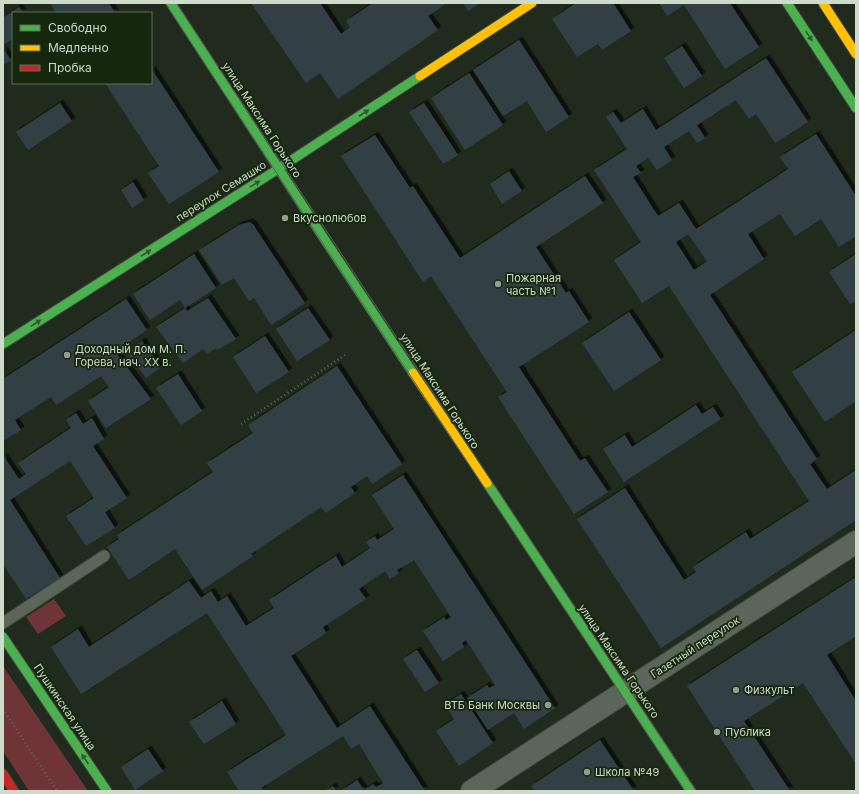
<svg xmlns="http://www.w3.org/2000/svg" width="859" height="794" font-family="Inter,sans-serif">
<style>
.green{fill:#6e3437}
.building{fill:#334145;fill-rule:evenodd;filter:url(#shadow)}
.lines{fill:none;stroke-linecap:round;stroke-linejoin:round}
.lane-casing{stroke:#3e473a;stroke-width:13}
.street-casing{stroke:#3e473a;stroke-width:24}
.fast-casing{stroke:#3e473a;stroke-width:11}
.slow-casing{stroke:#3e473a;stroke-width:11}
.jam-casing{stroke:#3e473a;stroke-width:11}
.path{stroke:#5d655a;stroke-width:2.5;stroke-dasharray:1 3;stroke-linecap:butt}
.lane{stroke:#5c6559;stroke-width:11}
.street{stroke:#5c6559;stroke-width:22}
.fast{stroke:#4caf50;stroke-width:9}
.slow{stroke:#ffc107;stroke-width:9}
.jam{stroke:#c62828;stroke-width:9}
.tram{stroke:#596256;stroke-width:1}
.oneway{fill:#2b5d28}
.poi-dot{fill:#929d8d;stroke:#15270d;stroke-width:1.5}
.labels{text-anchor:middle;stroke-width:3.5;stroke-linejoin:round;paint-order:stroke}
.street-label{font-size:11px;fill:#cfdbca;stroke:#15270d}
.poi-label{font-size:11px;fill:#cfdbca;stroke:#15270d;text-anchor:start}
</style>
<defs>
<filter id="shadow"><feDropShadow dx="3.5" dy="-3.5" stdDeviation="0" flood-color="#0009"/></filter>
</defs>
<rect width="100%" height="100%" fill="#212b1d"/>
<g class="green">
<path d="M54 599 66 616 38 634 26 617Z"/>
<path d="M3 666 88 791H29L3 751Z"/>
</g>
<g class="building">
<path d="M50 3H109L115 13H56Z"/>
<path d="M251 3H320L341 34 350 27 346 21 373 3H447L428 16 438 30 338 99 320 73 306 83Z"/>
<path d="M463 3H480L468 11Z"/>
<path d="M576 3H613L631 31 602 50 598 44 577 57 552 19Z"/>
<path d="M659 3H730L759 47 725 69 684 5 667 16Z"/>
<path d="M19 7 23 13H13V39L3 45V18Z"/>
<path d="M519 40 569 117 546 132 527 101 503 116 473 70Z"/>
<path d="M682 46 702 76 684 88 664 58Z"/>
<path d="M3 49 11 60 3 65Z"/>
<path d="M766 58 808 122 775 143 756 114 749 119 736 100 697 125 705 138 697 143 689 131 664 147 672 160 657 170 648 158 636 166 641 173 633 177 658 216 679 203 696 229 788 169 780 157 816 134 856 196V236L839 247 821 219 795 236 780 214 748 234 764 259 710 295 817 459 810 464 827 489 856 470V520L661 648 577 519 625 488 684 580 696 572 693 567 746 532 750 539 809 501 669 286 642 303 614 260 641 242 594 170 627 149 606 117 613 112 621 123 643 109 656 130ZM688 234 707 261 694 270 676 242Z"/>
<path d="M151 68 219 172 169 204 148 173 159 166 105 83H151Z"/>
<path d="M469 73 503 125 465 150 431 98Z"/>
<path d="M60 103 72 121 28 150 16 132Z"/>
<path d="M424 103 458 155 443 164 409 112Z"/>
<path d="M375 135 410 188 413 186 460 258 585 176 603 203 536 247 566 293 569 291 589 322 519 367 580 461 585 458 608 492 574 514 498 397 507 392 431 276 423 282 341 156Z"/>
<path d="M509 171 522 191 502 204 490 184Z"/>
<path d="M133 182 144 200 132 208 121 190Z"/>
<path d="M249 222 254 225 256 229 305 303 271 325 254 298 249 301 234 278 222 285 199 250 239 225Z"/>
<path d="M194 254 216 288 185 308 180 300 150 320 133 294Z"/>
<path d="M856 254V301L850 304 829 272Z"/>
<path d="M208 298 236 339 217 350 216 348 207 354 203 349 183 363 156 327 185 308 187 311Z"/>
<path d="M126 299 147 330 122 347 123 349 117 354 151 399 106 428 88 401 109 387 101 376 56 405 51 397 15 420 21 430 3 441V379Z"/>
<path d="M308 308 330 340 297 361 276 329Z"/>
<path d="M629 312 661 360 614 391 582 343Z"/>
<path d="M856 330V401L825 422 792 372Z"/>
<path d="M265 336 289 372 256 393 233 357Z"/>
<path d="M142 341 161 367 146 378 127 353Z"/>
<path d="M337 366 402 464 372 484 367 476 351 487 355 493 326 513 321 507 251 554 253 556 202 590 175 549 129 580 107 547 119 539 117 535 213 472 207 463 253 433 248 425Z"/>
<path d="M178 374 202 411 181 425 156 388Z"/>
<path d="M696 405 702 414 713 407 721 419 624 482 603 449 625 435 632 447Z"/>
<path d="M76 413 83 424 92 418 104 439 93 446 127 498 105 512 115 528 86 546 66 516 94 498 70 461 10 500 60 578 26 599 3 564V455L19 479 26 474 18 463 71 428 66 420Z"/>
<path d="M403 475 555 708 524 729 514 713 488 730 467 698 487 685 489 688 495 685 466 640 462 643 464 647 443 661 423 631 444 617 446 620 451 617 414 560 397 570 399 573 390 579 385 571 376 577 359 589 366 599 323 627 326 633 291 656 337 728 370 706 425 791H341L357 780 364 790 373 784 376 787 383 783 359 744 351 749 343 736 261 788 264 791H239L227 772 286 735 207 613 81 694 51 647 78 629 89 647 189 581 201 598 211 591 218 602 227 596 246 626 274 608 269 600 336 556 342 567 370 548 366 542 375 536 377 540 394 529 372 495Z"/>
<path d="M856 577V636L827 655 856 701V764L803 683 744 721 790 791H755L687 686Z"/>
<path d="M417 650 439 683 425 692 403 659Z"/>
<path d="M461 694 493 743 459 766 436 731 454 719 445 705Z"/>
<path d="M222 701 236 724 204 744 189 722Z"/>
<path d="M600 740 634 791H535L531 786Z"/>
<path d="M148 749 163 771 135 790 121 767Z"/>
<path d="M333 786 336 791H325Z"/>
</g>
<g class="lines">
<defs>
<path id="lane" d="M3 623 104 556"/>
<path id="street" d="M472 791 856 542"/>
<g id="fast">
<path d="M171 3 321 234 413 373"/>
<path d="M787 3 856 108"/>
<path d="M3 344 275 171 420 76"/>
<path d="M487 483 691 791"/>
<path d="M3 637 107 791"/>
</g>
<g id="slow">
<path d="M823 3 856 54"/>
<path d="M420 76 532 3"/>
<path d="M413 373 487 483"/>
</g>
<path id="jam" d="M3 774 14 791"/>
</defs>
<use href="#lane" class="lane-casing"/>
<use href="#street" class="street-casing"/>
<use href="#fast" class="fast-casing"/>
<use href="#slow" class="slow-casing"/>
<use href="#jam" class="jam-casing"/>
<g class="path">
<path d="M241 424 345 355"/>
<path d="M3 709 57 791"/>
</g>
<use href="#lane" class="lane"/>
<use href="#street" class="street"/>
<use href="#fast" class="fast"/>
<use href="#slow" class="slow"/>
<use href="#jam" class="jam"/>
<g class="tram">
<path d="M165 3 318 236 685 791"/>
<path d="M176 3 696 791"/>
</g>
</g>
<defs><path id="oneway-solid" d="M-6-.8H1V-3.2L6.5 0L1 3.2V.8H-6Z"/></defs>
<g class="oneway">
<use href="#oneway-solid" transform="translate(809 36) rotate(57)"/>
<use href="#oneway-solid" transform="translate(364 113) rotate(-33)"/>
<use href="#oneway-solid" transform="translate(255 184) rotate(-32)"/>
<use href="#oneway-solid" transform="translate(146 253) rotate(-32)"/>
<use href="#oneway-solid" transform="translate(36 323) rotate(-32)"/>
<use href="#oneway-solid" transform="translate(85 759) rotate(-124)"/>
</g>
<g class="poi-dot">
<circle cx="285" cy="218" r="4"/>
<circle cx="498" cy="284" r="4"/>
<circle cx="67" cy="355" r="4"/>
<circle cx="736" cy="690" r="4"/>
<circle cx="548" cy="705" r="4"/>
<circle cx="717" cy="732" r="4"/>
<circle cx="587" cy="772" r="4"/>
</g>
<g class="labels">
<g class="street-label">
<text transform="translate(262 120) rotate(57)" y="4">улица Максима Горького</text>
<text transform="translate(221 191) rotate(-32)" y="4">переулок Семашко</text>
<text transform="translate(440 391) rotate(57)" y="4">улица Максима Горького</text>
<text transform="translate(695 647) rotate(-33)" y="4">Газетный переулок</text>
<text transform="translate(619 661) rotate(56)" y="4">улица Максима Горького</text>
<text transform="translate(65 707) rotate(56)" y="4">Пушкинская улица</text>
</g>
<g class="poi-label">
<text x="293" y="222">Вкуснолюбов</text>
<text x="506" y="282">Пожарная<tspan x="506" dy="13">часть №1</tspan></text>
<text x="75" y="353">Доходный дом М. П.<tspan x="75" dy="13">Горева, нач. ХХ в.</tspan></text>
<text x="744" y="694">Физкульт</text>
<text x="540" y="709" text-anchor="end">ВТБ Банк Москвы</text>
<text x="725" y="736">Публика</text>
<text x="595" y="776">Школа №49</text>
</g>
</g>
<rect width="859" height="794" fill="none" stroke="#cfdbca" stroke-width="8"/>
<rect x="12" y="12" width="140" height="72" fill="#15270d" stroke="#5f6f59"/>
<rect x="20" y="25" width="20" height="6" fill="#4caf50" stroke="#5f6f59"/>
<text x="48" y="32" font-size="12" fill="#cfdbca">Свободно</text>
<rect x="20" y="45" width="20" height="6" fill="#ffc107" stroke="#5f6f59"/>
<text x="48" y="52" font-size="12" fill="#cfdbca">Медленно</text>
<rect x="20" y="65" width="20" height="6" fill="#c62828" stroke="#5f6f59"/>
<text x="48" y="72" font-size="12" fill="#cfdbca">Пробка</text>
</svg>
